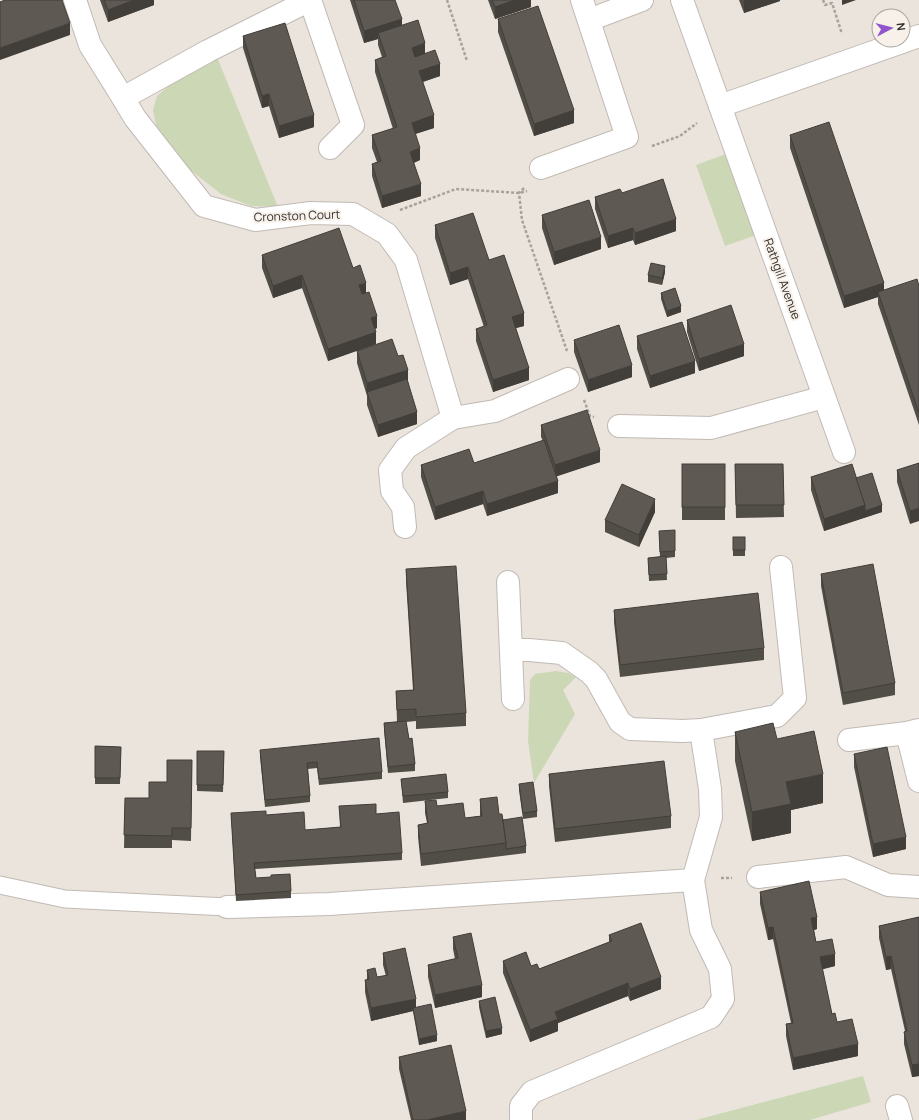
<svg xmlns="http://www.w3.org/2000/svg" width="919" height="1120" font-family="Manrope,sans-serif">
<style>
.green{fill:#ccd7b5}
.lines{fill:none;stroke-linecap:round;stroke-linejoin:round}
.service-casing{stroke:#c1bab4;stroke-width:19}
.minor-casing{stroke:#c1bab4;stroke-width:24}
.path{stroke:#a7a29d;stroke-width:2.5;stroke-dasharray:3 2;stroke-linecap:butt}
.service{stroke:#fff;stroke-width:17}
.minor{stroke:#fff;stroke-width:22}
.wall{fill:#514d47}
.shaded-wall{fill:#423e3a}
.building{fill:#5e5953;stroke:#423e3a}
.labels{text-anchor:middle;stroke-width:4;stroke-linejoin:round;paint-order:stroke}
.street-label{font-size:12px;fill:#322f2d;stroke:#f8f1ea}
</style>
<rect width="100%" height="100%" fill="#ebe4dd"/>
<g class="green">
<path d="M217 57 278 207 251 206 221 194 184 165 156 125 153 110 157 96 173 82Z"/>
<path d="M726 154 756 235 725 246 696 165Z"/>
<path d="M556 671 568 673 576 677 563 690 575 714 534 783 528 741 530 680 535 674Z"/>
<path d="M863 1076 871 1102 810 1120H696Z"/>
</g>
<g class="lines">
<defs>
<path id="service" d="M0 885 65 899 227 907"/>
<g id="minor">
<path d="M75 0 90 45 123 98 135 118 204 206 255 220 311 213 353 214 387 234 406 260 453 418"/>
<path d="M682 0 844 452"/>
<path d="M589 20 642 0"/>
<path d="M123 98 208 51 310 0 353 125 330 148"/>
<path d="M720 106 919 36"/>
<path d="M541 168 627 137 582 0"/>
<path d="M619 426 711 428 824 397"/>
<path d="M405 527 403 507 392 491 390 470 406 448 453 418 495 411 568 379"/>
<path d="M508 582 513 699"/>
<path d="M512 650H529L562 653 589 672 596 679 620 722 630 729 683 731 701 730 777 716 795 698 781 567"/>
<path d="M907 733 919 781"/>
<path d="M849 740 907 733 919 730"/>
<path d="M758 877 846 867 888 885 919 887"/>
<path d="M227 907 329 904 693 880"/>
<path d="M897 1106 901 1120"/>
<path d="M521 1120V1106L532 1092 711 1017 723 999 720 969 701 930 693 880 711 817 710 789 701 730"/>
</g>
</defs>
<use href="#service" class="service-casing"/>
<use href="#minor" class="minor-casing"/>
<g class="path">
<path d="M447 0 467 61"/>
<path d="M823 0 825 5 832 3 842 34"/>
<path d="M652 146 680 136 697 123"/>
<path d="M524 188 519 193 522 220 567 351"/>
<path d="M400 210 456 189 519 193 527 191"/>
<path d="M584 400 590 416 594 417"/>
<path d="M721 878H732"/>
</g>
<use href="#service" class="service"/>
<use href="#minor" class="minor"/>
</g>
<g class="wall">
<path d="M100 0H154V5L108 22Z"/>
<path d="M350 0H395L402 25 425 53 440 76 423 82 434 128 415 134 420 160 414 163 421 196 382 208 372 176V164L377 162 372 148V135L393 129 375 72V60L382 57 378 45V39L364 43Z"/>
<path d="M488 0H531V7L495 19Z"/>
<path d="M739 0H780V1L744 13Z"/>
<path d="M498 19 574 123 534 136 498 32Z"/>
<path d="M243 36 314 127 279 138 269 106 262 108 243 48Z"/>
<path d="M790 135 884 290 919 286V425L878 304V297L844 308 790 148Z"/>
<path d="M622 193 676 231 635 245 633 240 608 248 595 209V197Z"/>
<path d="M542 215 601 249 554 265 542 228Z"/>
<path d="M435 225 489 260 524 326 516 328 529 380 493 392 476 341V329L484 327 468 279 450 285 435 238Z"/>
<path d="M262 255 353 268 366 293 377 328 375 329 376 344 328 361 302 288 273 298 262 268Z"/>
<path d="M665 272 662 285 648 282V275Z"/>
<path d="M661 293 681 312 667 317 661 299Z"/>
<path d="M687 320 744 356 699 371 687 332Z"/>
<path d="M637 336 695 373 650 388 637 349Z"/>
<path d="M574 340 632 377 588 392 574 352Z"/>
<path d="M357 351 398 356 408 382 417 424 378 437 367 405V396L357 363Z"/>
<path d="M541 425 600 462 556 476 558 493 487 516 483 504 435 520 421 477V465L474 463 543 441 541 437Z"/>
<path d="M919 463 910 524 897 482V470Z"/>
<rect x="682" y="464" width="43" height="56"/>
<path d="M735 464H783L784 517 736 518Z"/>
<path d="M811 477 856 478 882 512 824 531 811 490Z"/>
<path d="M655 512 639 547 605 532V520Z"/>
<path d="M659 531 675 551V557L666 558 667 580 649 581 648 558 660 557Z"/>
<rect x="733" y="537" width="12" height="19"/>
<path d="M406 569 466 713V726L416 729V721L406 722 409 739 415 764V771L388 773 384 730V723L397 722 396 691 413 690 406 581Z"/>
<path d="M821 574 895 683V695L843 705 821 586Z"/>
<path d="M614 610 764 648V660L620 677 614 622Z"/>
<path d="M735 732 777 739 823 803 791 810V833L752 841 735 761Z"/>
<path d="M95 746 121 747 120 784H95Z"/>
<path d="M260 750 382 772V779L319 785 317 768 308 769 310 796V802L265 807 260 756Z"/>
<path d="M197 751H224L223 792 197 791Z"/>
<path d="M854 754 906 849 873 857 854 767Z"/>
<path d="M192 760 191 841 172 840V848H124L125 798H149L167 782Z"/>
<path d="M549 774 671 816V828L555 842 549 786Z"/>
<path d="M401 779 448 792V798L403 803Z"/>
<path d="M519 784 537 811V817L523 819 519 790Z"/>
<path d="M480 799 499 814 526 846V853L421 866 418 837V825L427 823 425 813V801L465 818 480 816Z"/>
<path d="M339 806 376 814 402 853V860L255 869 256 878 291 891V898L236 901 231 813 266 815 305 830 340 827Z"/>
<path d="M760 892 817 929 814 930 816 942 835 966 822 969 832 1014 858 1056 793 1070 786 1036V1024L791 1023 773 939 768 940 760 904Z"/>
<path d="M919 917V1076L912 1077 904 1044V1032L905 1031 891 969 886 970 879 938V926Z"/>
<path d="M609 935 661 989 630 1001 628 996 558 1023V1031L530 1042 503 973V961L539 969 609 942Z"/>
<path d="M453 937 482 997 435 1008 428 977V965L455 959 453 949Z"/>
<path d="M383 953 416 1007 437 1041 419 1045 413 1011 371 1021 365 992V980H367V970L377 977 386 976 383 965Z"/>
<path d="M479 1001 502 1034 486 1038 479 1007Z"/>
<path d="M399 1057 466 1120H411L399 1069Z"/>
</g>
<g class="shaded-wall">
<path d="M134 0H154V5L108 22V10Z"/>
<path d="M515 0H531V7L495 19V7Z"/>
<path d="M746 0H780V1L744 13V1Z"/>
<path d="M842 0H856L842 5Z"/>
<path d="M402 19V32L378 33V39L364 43V31Z"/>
<path d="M70 23V35L0 60V48Z"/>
<path d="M425 43V55L412 60V48Z"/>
<path d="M440 64V76L419 83V71Z"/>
<path d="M269 94V106L262 108V96Z"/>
<path d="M574 110V123L534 136V124Z"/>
<path d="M314 115V127L279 138V126Z"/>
<path d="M434 115V128L412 135V123Z"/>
<path d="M420 148V160L410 164V152Z"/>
<path d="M421 184V196L382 208V196Z"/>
<path d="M676 219V231L635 245V233Z"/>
<path d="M633 228V240L608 248V236Z"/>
<path d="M601 237V249L554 265V252Z"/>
<path d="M665 266V272L662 285V278Z"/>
<path d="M468 267V279L450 285V273Z"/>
<path d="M302 275V288L273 298V286Z"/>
<path d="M366 283V295L359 298V285Z"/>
<path d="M884 283V295L878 292V297L844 308V296Z"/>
<path d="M681 306V312L667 317V311Z"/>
<path d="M524 313V326L512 329V317Z"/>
<path d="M377 316V328L371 330V318Z"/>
<path d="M376 332V344L328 361V349Z"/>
<path d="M744 344V356L699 371V359Z"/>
<path d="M695 361V373L650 388V376Z"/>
<path d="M632 365V377L588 392V380Z"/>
<path d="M529 368V380L493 392V380Z"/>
<path d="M408 370V382L367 392V396V383Z"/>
<path d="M417 412V424L378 437V425Z"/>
<path d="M600 450V462L555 477V465Z"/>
<path d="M558 481V493L487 516V504Z"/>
<path d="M483 491V504L435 520V507Z"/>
<path d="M655 499V512L639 547V535Z"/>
<path d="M865 505H882V512L824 531V519Z"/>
<path d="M919 508V521L910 524V511Z"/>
<path d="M823 774V803L791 810V833L752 841V812L786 782Z"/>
<path d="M906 837V849L873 857V844Z"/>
<path d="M817 917V929L811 931V918Z"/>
<path d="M773 927V939L768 940V928Z"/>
<path d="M835 954V966L820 970V957Z"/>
<path d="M891 956V969L886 970V957Z"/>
<path d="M661 977V989L630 1001V989Z"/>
<path d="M628 983V996L558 1023V1031L530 1042V1030L555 1012Z"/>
<path d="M482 985V997L435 1008V995Z"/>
<path d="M416 999V1011L413 1008V1011L371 1021V1008Z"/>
<path d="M502 1028V1034L486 1038V1031Z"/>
<path d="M437 1035V1041L419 1045V1039Z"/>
<path d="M858 1044V1056L793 1070V1058Z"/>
<path d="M919 1064V1076L912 1077V1065Z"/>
<path d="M466 1111V1120H427Z"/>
</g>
<g class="building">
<path d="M5 0H62L70 23 0 48V2Z"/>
<path d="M104 0H134L108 10Z"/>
<path d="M354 0H395L402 19 364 31Z"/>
<path d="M492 0H515L495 7Z"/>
<path d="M538 6 574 110 534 124 498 19Z"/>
<path d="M418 20 425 43 412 48 415 57 435 50 440 64 419 71 434 115 412 123 420 148 410 152 421 184 382 196 372 164 381 161 372 135 397 127 375 60 386 56 378 33Z"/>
<path d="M285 23 314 115 279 126 269 94 262 96 243 36Z"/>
<path d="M829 122 884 283 844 296 790 135Z"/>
<path d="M663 179 676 219 635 233 633 228 608 236 595 197 620 189 622 193Z"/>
<path d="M589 200 601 237 554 252 542 215Z"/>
<path d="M473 213 489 260 504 255 524 313 512 317 529 368 493 380 476 329 487 325 468 267 450 273 435 225Z"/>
<path d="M339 228 353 268 360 265 366 283 359 285 362 294 369 292 377 316 371 318 376 332 328 349 302 275 273 286 262 255Z"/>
<path d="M651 263 665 266 662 278 648 275Z"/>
<path d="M917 279 919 286V413L878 292Z"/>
<path d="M675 288 681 306 667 311 661 293Z"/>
<path d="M731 305 744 344 699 359 687 320Z"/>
<path d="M682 322 695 361 650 376 637 336Z"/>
<path d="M619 325 632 365 588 380 574 340Z"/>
<path d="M392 339 398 356 403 355 408 370 367 383 357 351Z"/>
<path d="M407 379 417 412 378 425 367 392Z"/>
<path d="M587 410 600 450 555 465 541 425Z"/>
<path d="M544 440 558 481 487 504 483 491 435 507 421 465 469 449 474 463Z"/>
<path d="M919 463V508L910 511 897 470Z"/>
<rect x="682" y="464" width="43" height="43"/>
<path d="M735 464H783L784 505H736Z"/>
<path d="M852 464 865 505 824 519 811 477Z"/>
<path d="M872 473 882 505 865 511V505L856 478Z"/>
<path d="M622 484 655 499 639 535 605 520Z"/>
<path d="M675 530V551L660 552 659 531Z"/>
<rect x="733" y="537" width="12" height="13"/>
<path d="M666 556 667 574 649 575 648 558Z"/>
<path d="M873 564 895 683 843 693 821 574Z"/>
<path d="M456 566 466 713 416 717V709L397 710 396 691 414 690 406 569Z"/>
<path d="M758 593 764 648 620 665 614 610Z"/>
<path d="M406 721 409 739 412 738 415 764 388 767 384 723Z"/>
<path d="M773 723 777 739 814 731 823 774 786 782 791 804 752 812 735 732Z"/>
<path d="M379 738 382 772 319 779 317 762 307 763 310 796 265 800 260 750Z"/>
<path d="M95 746 121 747 120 778H95Z"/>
<path d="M887 747 906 837 873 844 854 754Z"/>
<path d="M197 751H224L223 785H197Z"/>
<path d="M167 760H192L191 828H172V836L124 835 125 798H149V782H167Z"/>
<path d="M664 761 671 816 555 829 549 774Z"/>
<path d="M446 774 448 792 403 796 401 779Z"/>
<path d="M533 782 537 811 523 813 519 784Z"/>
<path d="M497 797 499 814H502L506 843 421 854 418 825 428 823 425 801 436 800 437 806 463 803 465 818 482 816 480 799Z"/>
<path d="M376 804V814L399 812 402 853 254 863 256 878 271 877V875L290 874 291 891 236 895 231 813 266 811V815L304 812 305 830 341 827 339 806Z"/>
<path d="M522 817 526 846 506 849V843L503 820Z"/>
<path d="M809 881 817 917 811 918 816 942 832 939 835 954 820 957 832 1014 835 1013 837 1022 852 1019 858 1044 793 1058 786 1024 793 1023 773 927 768 928 760 892Z"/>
<path d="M919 917V1064L912 1065 904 1032 907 1031 891 956 886 957 879 926Z"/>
<path d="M641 923 661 977 630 989 628 983 555 1012 558 1019 530 1030 503 961 526 952 531 966 537 964 539 969 612 941 609 935Z"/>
<path d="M471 933 482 985 435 995 428 965 458 958 453 937Z"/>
<path d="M405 948 416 999 371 1008 365 980 369 979 367 970 375 968 377 977 388 975 383 953Z"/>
<path d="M495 997 502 1028 486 1031 479 1001Z"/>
<path d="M431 1004 437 1035 419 1039 413 1008Z"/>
<path d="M451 1045 466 1111 427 1120H413L399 1057Z"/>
</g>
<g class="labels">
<g class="street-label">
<text transform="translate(297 216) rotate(-2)" y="4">Cronston Court</text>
<text transform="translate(782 279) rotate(70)" y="4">Rathgill Avenue</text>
</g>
</g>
<g transform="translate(891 28) rotate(83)"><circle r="19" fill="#f8f1ea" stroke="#a9a39e"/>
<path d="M0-3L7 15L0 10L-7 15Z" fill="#9156cd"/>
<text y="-6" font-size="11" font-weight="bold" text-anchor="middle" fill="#322f2d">N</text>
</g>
</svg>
